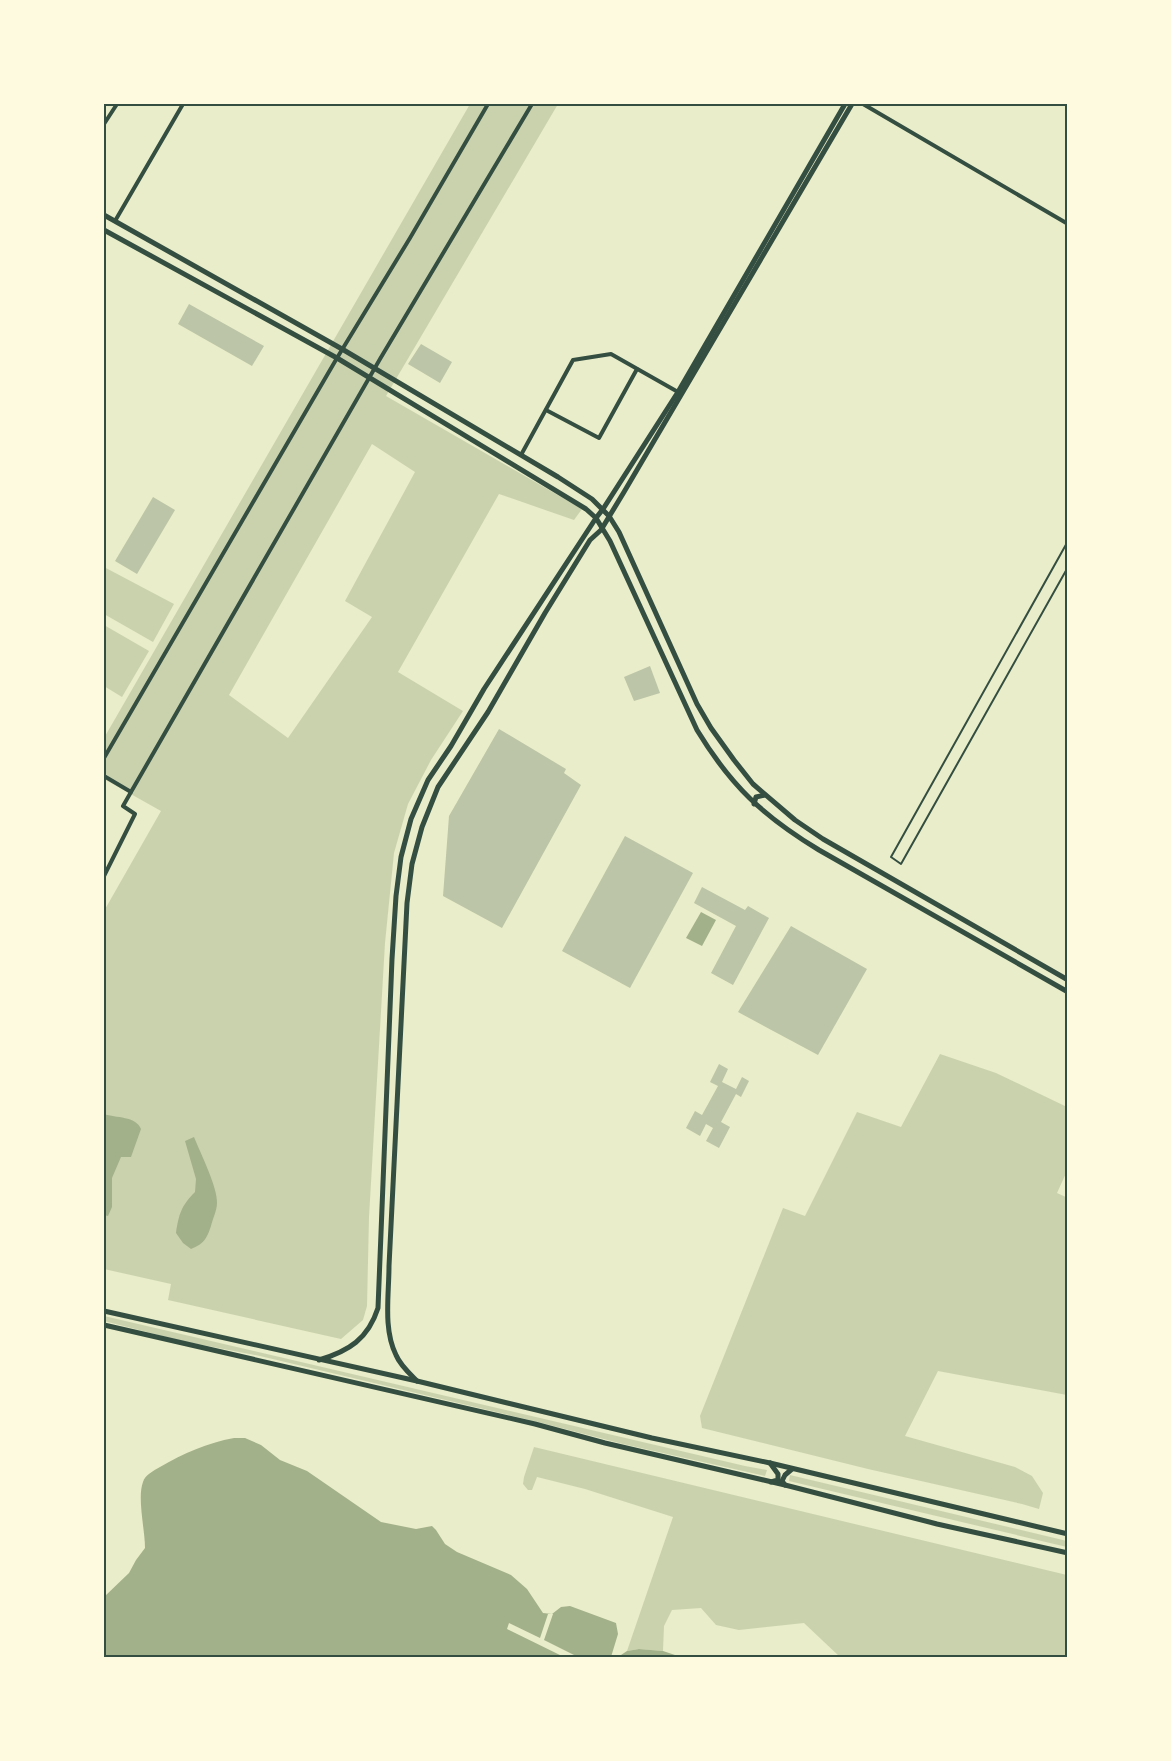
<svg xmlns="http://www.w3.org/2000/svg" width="1171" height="1761" font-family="'Noto Sans',sans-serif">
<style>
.green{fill:#cad2ad;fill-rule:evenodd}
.water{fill:#a3b18a}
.pier{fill:#e9edc9}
.building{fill:#bcc5a7}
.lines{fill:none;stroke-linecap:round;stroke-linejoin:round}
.pedestrian{stroke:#344e41;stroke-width:2}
.minor{stroke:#344e41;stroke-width:4}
.secondary{stroke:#344e41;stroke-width:5}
.primary{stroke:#344e41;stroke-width:5}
.neatline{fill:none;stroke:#344e41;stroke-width:2}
</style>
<rect width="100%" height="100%" fill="#e9edc9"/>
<g class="green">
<path d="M470 104H558L386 396 582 509 574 520 499 494 398 672 463 711 431 760 408 804 394 853 385 943 369 1217 367 1306 363 1320 341 1339 168 1300 171 1284 104 1269V911L161 811 104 779V738ZM372 444 415 472 345 601 372 617 288 738 229 695Z"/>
<path d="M104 567 174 604 153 642 104 614Z"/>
<path d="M104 625 149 651 122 697 104 686Z"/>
<path d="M940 1054 996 1073 1067 1107V1171L1057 1193 1068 1198 1067 1395 938 1371 905 1436 1015 1467 1032 1476 1043 1493 1039 1509 1022 1504 868 1469 702 1428 700 1416 783 1208 805 1216 857 1112 901 1127Z"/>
<path d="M104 1316 745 1466 767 1470 765 1476 623 1444 538 1422 260 1356 182 1341 104 1321Z"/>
<path d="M534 1447 1067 1575V1657H840L804 1623 739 1630 716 1625 701 1608 672 1610 664 1626 663 1651 639 1649 627 1651 673 1517 585 1489 537 1477 532 1490H528L523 1484 524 1477Z"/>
<path d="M790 1475 1067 1541V1547L789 1481Z"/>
</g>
<g class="water">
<path d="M701 912 716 920 702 946 686 938Z"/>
<path d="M104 1114C116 1118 136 1116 141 1129L131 1157H121L112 1178V1207L108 1216 104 1215Z"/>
<path d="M194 1137C200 1152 218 1188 217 1203 217 1210 213 1218 211 1226 207 1238 204 1244 191 1249L183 1243 176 1233C179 1214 181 1206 195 1192L196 1179 185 1141Z"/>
<path d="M234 1438H245L261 1445 280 1460 307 1471 381 1522 416 1529 432 1526 436 1530 445 1544 457 1552 511 1575 527 1589 543 1613 552 1614 561 1607 570 1606 616 1623 618 1634 611 1657 104 1658V1597L129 1573 136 1560 145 1548C145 1530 137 1498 143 1482 145 1475 153 1471 160 1467 184 1453 207 1443 234 1438Z"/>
<path d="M639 1649 663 1651 681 1657H618L627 1651Z"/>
</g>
<path class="pier" d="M548 1614H553L544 1640 578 1657H564L507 1629 509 1623 540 1638Z"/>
<g class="building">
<path d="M189 304 264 346 252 366 178 324Z"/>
<path d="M421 344 452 362 440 383 408 364Z"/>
<path d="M153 497 175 510 137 574 115 561Z"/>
<path d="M650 666 660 693 634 701 624 677Z"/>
<path d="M499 729 566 769 564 773 581 785 502 928 443 896 449 816Z"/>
<path d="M625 836 693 873 630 988 562 951Z"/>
<path d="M702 887 745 910 748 906 769 918 733 985 711 973 736 926 694 903Z"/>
<path d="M791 926 867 969 818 1055 738 1012Z"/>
<path d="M719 1064 728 1069 722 1082 736 1089 742 1077 749 1081 741 1097 736 1094 721 1122 730 1127 719 1148 706 1141 713 1128 706 1124 700 1136 686 1128 695 1111 702 1115 718 1086 710 1082Z"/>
</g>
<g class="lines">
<path class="pedestrian" d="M1068 541 891 857 901 864 1068 567"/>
<g class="minor">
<path d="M863 104 1068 224"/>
<path d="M104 124 117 104"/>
<path d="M115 221 183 104"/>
<path d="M546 410 599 438 637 369"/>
<path d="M521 455 573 360 611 354 678 392"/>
<path d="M104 758 337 358 410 238 488 104"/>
<path d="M104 776 131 792"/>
<path d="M104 876 135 814 123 806 131 792 380 359 532 104"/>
</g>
<g class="secondary">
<path d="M104 215 342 349 558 477 592 499 609 516 619 532 697 704 711 728 734 760 753 784 795 820 823 839 1068 980"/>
<path d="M104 230 337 358 586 509 596 518 610 541 697 730C731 786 763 816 819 850L1068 992"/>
<path d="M754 804 756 797 765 795"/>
<path d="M319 1360C349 1351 368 1339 378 1308L392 959 396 896 401 857 411 819 428 780 451 746 484 689 596 518 603 509 678 392 845 104"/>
<path d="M417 1381C409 1373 400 1365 396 1355 383 1329 389 1295 389 1266L407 903 412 864 422 827 438 787 488 712 545 613 590 540 601 530 624 492 852 104"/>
</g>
<g class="primary">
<path d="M104 1311 417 1381 652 1438 770 1463 1068 1534"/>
<path d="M104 1325 535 1424 605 1443 785 1485 937 1524 1068 1553"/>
<path d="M770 1463 778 1474V1480L771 1482"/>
<path d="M785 1485 782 1481 785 1475 792 1469"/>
</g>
</g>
<rect width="1171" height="1761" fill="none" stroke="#fefae0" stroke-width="210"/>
<rect x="105" y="105" width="961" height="1551" class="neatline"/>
</svg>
